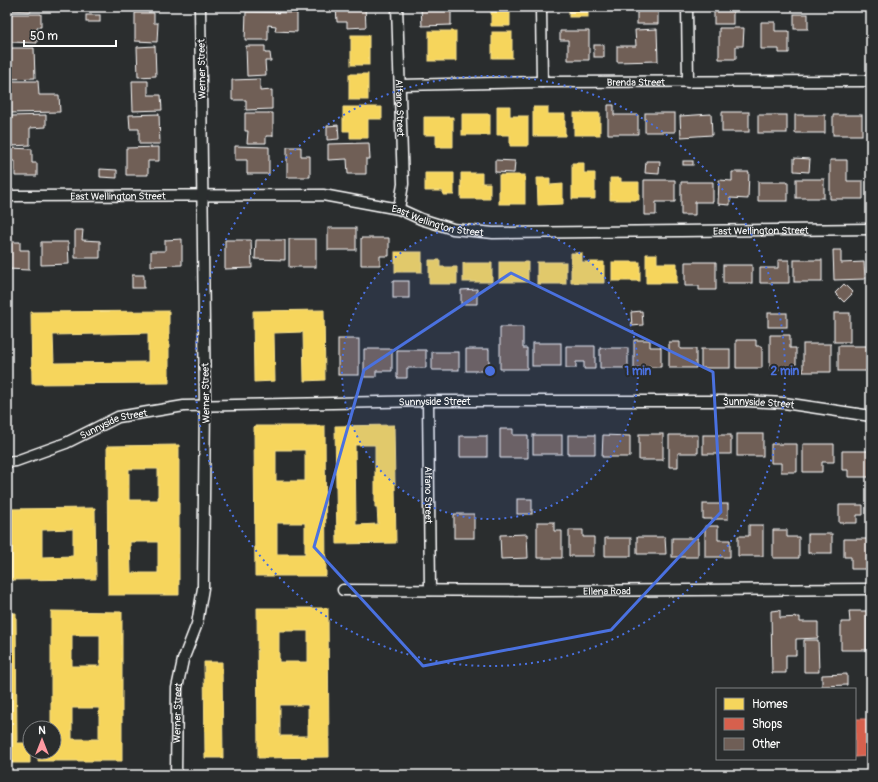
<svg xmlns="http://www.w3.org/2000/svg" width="878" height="782" font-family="Pangolin,sans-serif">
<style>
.homes{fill:#f6d55c;stroke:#f9e28d;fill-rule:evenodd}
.shops{fill:#d6604d;stroke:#e29082}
.building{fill:#6f5e56;stroke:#fff}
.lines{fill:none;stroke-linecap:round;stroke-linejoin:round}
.street-casing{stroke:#fff;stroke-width:13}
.street{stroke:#2a2d2e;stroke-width:10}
.marked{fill:none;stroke:#4a71e0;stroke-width:3;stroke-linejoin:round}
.ring{fill:none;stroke:#4a71e0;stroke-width:2;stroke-dasharray:2 4}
.labels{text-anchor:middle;stroke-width:4;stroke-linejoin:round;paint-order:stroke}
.street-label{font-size:10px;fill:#fff;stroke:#2a2d2e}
.centre{fill:#4a71e0;stroke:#2a2d2e;stroke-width:2}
.ring-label{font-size:12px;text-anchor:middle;font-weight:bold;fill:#4a71e0;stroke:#2a2d2e;stroke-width:4;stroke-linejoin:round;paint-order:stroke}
</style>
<rect width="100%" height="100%" fill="#2a2d2e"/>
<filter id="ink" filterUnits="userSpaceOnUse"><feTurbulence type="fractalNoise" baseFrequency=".025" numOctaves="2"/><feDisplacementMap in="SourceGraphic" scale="8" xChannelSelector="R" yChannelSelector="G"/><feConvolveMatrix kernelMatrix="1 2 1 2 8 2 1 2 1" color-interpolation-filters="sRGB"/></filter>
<g filter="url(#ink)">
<g class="homes">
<path d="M482 7H510V26H491V7Z"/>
<rect x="569" y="7" width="19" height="10"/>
<rect x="429" y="31" width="27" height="30"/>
<rect x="492" y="32" width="20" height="26"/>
<rect x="351" y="35" width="18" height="30"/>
<rect x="349" y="74" width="19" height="26"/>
<path d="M497 106H510V116H528V146H510V135H497Z"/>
<path d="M343 107H382V119H368V138H350V131H343Z"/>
<path d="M533 107H548V114H565V136H533Z"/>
<rect x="574" y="113" width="26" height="22"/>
<rect x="462" y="114" width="28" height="21"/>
<path d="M424 117H453V147H436V135H424Z"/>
<path d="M572 163H584V173H595V199H572Z"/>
<path d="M425 173H454V195H443V191H425Z"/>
<path d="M461 173H482V183H490V199H461Z"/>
<rect x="499" y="175" width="26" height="29"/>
<path d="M537 178H550V185L563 184V204L538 205Z"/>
<path d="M610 178H621V182H639V200H610Z"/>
<rect x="395" y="252" width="27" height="20"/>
<path d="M571 253H582V262H604V283H571Z"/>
<path d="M646 254H657V263H677V283H646Z"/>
<path d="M429 260H440V267H457V284H429Z"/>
<rect x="499" y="262" width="29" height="20"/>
<rect x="537" y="262" width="29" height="22"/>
<rect x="612" y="262" width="28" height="19"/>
<rect x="463" y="263" width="29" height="19"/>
<path d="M324 310 325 380 304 381 303 332 274 333 275 381 254 382 253 311Z"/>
<path d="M169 311V383L32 384 31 312ZM148 333V362L54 363 53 335Z"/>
<path d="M394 425 396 543 337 544 335 426ZM355 445H375V507H377L378 524 356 525Z"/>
<path d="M254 426H325L326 576H255ZM276 450H305V481H276ZM277 523H305V554H277Z"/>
<path d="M179 445V595H108L107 446ZM129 469H158V500H129ZM130 542H158V573H131Z"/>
<path d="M95 508 96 579 7 580V509ZM73 529V556L42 557V530Z"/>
<path d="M257 608H328L329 757 258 758ZM279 631H308V662H279ZM280 705H308V736H280Z"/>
<path d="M51 611 122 612V761H38V752H54V728H51ZM72 635H100V666H72ZM72 708H99V739H72Z"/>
<path d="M7 613H16L17 743H30V763H7Z"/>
<path d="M204 662H222L223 758H205Z"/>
</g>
<path class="shops" d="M855 719H866L867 756 855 757Z"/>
<g class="building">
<path d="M9 7H31V11L9 10Z"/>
<path d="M336 7H365L366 27 347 28V22H337Z"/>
<path d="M421 7H461V8L451 9V25L422 26Z"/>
<rect x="637" y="7" width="21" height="17"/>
<rect x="714" y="7" width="19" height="17"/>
<path d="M246 12 297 13V32L275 31 276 26 268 25V40H245Z"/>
<path d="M135 13H154V23H158L157 42 135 41Z"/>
<path d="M7 14H41V27H37V43L9 42 10 22H7Z"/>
<rect x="794" y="14" width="14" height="15"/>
<rect x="86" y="15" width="14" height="7"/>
<path d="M761 22H775V31H789V53H779V49H761Z"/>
<path d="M719 28H744L743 46H736V59H719Z"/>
<path d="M657 29 658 61 617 62V46H636L635 30Z"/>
<path d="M560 31H589V60H568V40H560Z"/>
<rect x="594" y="45" width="10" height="12"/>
<path d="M155 46 156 76 138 77 137 47Z"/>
<path d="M246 46H265V53H270L271 61H265L266 75 247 76Z"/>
<path d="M9 48H34L35 78 9 79Z"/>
<path d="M260 79V91L272 90V109L246 110V100H232V80Z"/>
<path d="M8 81H38L39 95H59L60 112 8 113Z"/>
<path d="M132 81H148V95H161L162 110 133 111Z"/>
<path d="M608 105H614V115H638V134H608Z"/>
<rect x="722" y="112" width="27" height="20"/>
<path d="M245 113H273V136H266V143H247L248 131H245Z"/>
<rect x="645" y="113" width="30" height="19"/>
<path d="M159 114 160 144H139V129H130L129 115Z"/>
<path d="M711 114 712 135 681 137 680 116Z"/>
<path d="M46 115V127L30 128V145L11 146V116Z"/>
<rect x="758" y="115" width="29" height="18"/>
<rect x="795" y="115" width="30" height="18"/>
<rect x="833" y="115" width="29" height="20"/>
<path d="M338 125 339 139 327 140V126Z"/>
<path d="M369 143 370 159H366V174H348L347 159 328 160V144Z"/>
<path d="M235 146 269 147V174H247V160H235Z"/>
<path d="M159 147V161H148V175H126V148Z"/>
<path d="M287 147H301V156H310V177H287Z"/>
<path d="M10 148 32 149V163H37V176H15V161H10Z"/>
<path d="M794 158 810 159 809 172 794 171Z"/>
<path d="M495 160 515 161 514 173 495 172Z"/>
<path d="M830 160H847V181H863V199H830Z"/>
<path d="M646 161H660L659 174 645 173Z"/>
<rect x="683" y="161" width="10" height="4"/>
<path d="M100 169 117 170V178L100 177Z"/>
<path d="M732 172H749L748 199 730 198V205L718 204 719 180 732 181Z"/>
<rect x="796" y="179" width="28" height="19"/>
<path d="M644 180H675V202H656V215H644Z"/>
<path d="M681 182H713V202H695V215H681Z"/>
<rect x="758" y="182" width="30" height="19"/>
<rect x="328" y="228" width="28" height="22"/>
<path d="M75 230H83L82 240 100 241V258H75Z"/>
<path d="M361 238H389V256H380V265H361Z"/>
<path d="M182 239V265L151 266V251H165V240Z"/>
<rect x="289" y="239" width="27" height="28"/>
<path d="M225 240H251L252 268 225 269Z"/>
<path d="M256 240H285V260L255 259Z"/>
<path d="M7 242H20V250H29V270L7 269Z"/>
<path d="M41 242H68L69 264 41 265Z"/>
<path d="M833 250H841V263L864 262 865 279 834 280Z"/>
<path d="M778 260H789V283H760V268H778Z"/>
<rect x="794" y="260" width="28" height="22"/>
<path d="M685 262H716V290H699V286H685Z"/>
<rect x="723" y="265" width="29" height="18"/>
<rect x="132" y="275" width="12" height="13"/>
<rect x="393" y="281" width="16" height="17"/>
<path d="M844 284 853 293 844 302 835 293Z"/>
<path d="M477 289V304H461V290Z"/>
<path d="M642 311 643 325 632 326 631 312Z"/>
<rect x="768" y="313" width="19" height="14"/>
<rect x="834" y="313" width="16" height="29"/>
<path d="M500 327H523V348H527V369H500Z"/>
<path d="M770 335H790V348H796V369H770Z"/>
<rect x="338" y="339" width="21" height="36"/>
<path d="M634 340H650V347H661V367H648V374H634Z"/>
<path d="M736 340H756V346H762V368H736Z"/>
<path d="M669 342H680V349H696V368H669Z"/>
<rect x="532" y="343" width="29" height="23"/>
<rect x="803" y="344" width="28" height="28"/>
<path d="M566 346H595V369H584V362H576V368H566Z"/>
<rect x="838" y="346" width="30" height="25"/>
<rect x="600" y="348" width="28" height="20"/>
<path d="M364 349H392V371H376V377H364Z"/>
<rect x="466" y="349" width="23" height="22"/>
<rect x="701" y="349" width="29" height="19"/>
<path d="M397 350H426V368H407V378H397Z"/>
<rect x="432" y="352" width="27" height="18"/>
<path d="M500 429H513V435H528V458H500Z"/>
<rect x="639" y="434" width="24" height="26"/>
<rect x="737" y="434" width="26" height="22"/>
<rect x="533" y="435" width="29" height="19"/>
<rect x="568" y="435" width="27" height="19"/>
<path d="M603 435 630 436V457H602Z"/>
<path d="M669 435H698V453H678V467H669Z"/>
<rect x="703" y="435" width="28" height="19"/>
<rect x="460" y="436" width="27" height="21"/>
<path d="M771 444H797V472H781V463H771Z"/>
<path d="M803 444H834V462H822V472H803Z"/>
<path d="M842 451H870V477H848V470H842Z"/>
<rect x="517" y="499" width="15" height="15"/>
<rect x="703" y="504" width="25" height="15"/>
<path d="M839 505H863V515H857V523H839Z"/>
<rect x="454" y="514" width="20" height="24"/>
<path d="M537 522H554V531H562V558H537Z"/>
<path d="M749 525H763V556H738V536H749Z"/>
<path d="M705 526H718V540H730V557H705Z"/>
<path d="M569 530H583V537H594V556H569Z"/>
<path d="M773 530H787V537H799V558H773Z"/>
<path d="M527 534 528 558 501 559 500 535Z"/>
<rect x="808" y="534" width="24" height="19"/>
<path d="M637 537H665L666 554H637Z"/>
<rect x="605" y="538" width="26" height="18"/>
<rect x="672" y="538" width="26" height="19"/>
<path d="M844 539H871V569H851V557H844Z"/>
<path d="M780 610V618L800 617V622H818V638L796 639V655H786V673H772L771 611Z"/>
<path d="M849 611H867V650H841V622H850Z"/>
<path d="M804 640H818L819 672H804Z"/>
<path d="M847 674V685L822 686V675Z"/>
</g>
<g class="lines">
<defs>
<g id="street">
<path id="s1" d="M397 7 403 184 399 209"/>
<path d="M541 7 542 82"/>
<path d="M687 7 688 82"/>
<path id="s2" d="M401 85 542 82 871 81"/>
<path id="s3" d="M7 196 323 195 399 209 421 219 453 229 493 233 871 229"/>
<path id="s4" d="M428 401 430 590"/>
<path id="s5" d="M7 462 16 461 66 443 118 417 184 406 428 401H747L784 403 871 416"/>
<path id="s6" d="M343 590 543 591 871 589"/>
<path id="s7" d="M176 775 177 688 183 660 197 624 203 588 205 405 200 7"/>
</g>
</defs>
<use href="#street" class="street-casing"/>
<use href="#street" class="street"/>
</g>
</g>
<path class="marked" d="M511 273 713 372 721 512 611 630 423 666 314 547 364 370Z"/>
<circle cx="490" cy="371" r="148" fill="#4a71e0" fill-opacity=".12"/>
<g class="ring">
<circle cx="490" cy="371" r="148"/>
<circle cx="490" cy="371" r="295"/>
</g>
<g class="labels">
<g class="street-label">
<text transform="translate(201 69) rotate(-91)" y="4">Werner Street</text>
<text dy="4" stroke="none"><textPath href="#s2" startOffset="235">Brenda Street</textPath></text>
<text dy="4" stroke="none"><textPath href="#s1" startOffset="101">Alfano Street</textPath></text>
<text dy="4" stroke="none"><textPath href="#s3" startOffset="111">East Wellington Street</textPath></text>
<text dy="4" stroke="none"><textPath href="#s3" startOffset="434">East Wellington Street</textPath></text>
<text dy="4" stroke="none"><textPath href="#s3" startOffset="759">East Wellington Street</textPath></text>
<text transform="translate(205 393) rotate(-91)" y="4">Werner Street</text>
<text dy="4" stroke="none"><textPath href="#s5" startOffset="438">Sunnyside Street</textPath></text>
<text dy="4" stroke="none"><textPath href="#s5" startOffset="762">Sunnyside Street</textPath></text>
<text dy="4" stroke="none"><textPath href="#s5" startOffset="114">Sunnyside Street</textPath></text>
<text dy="4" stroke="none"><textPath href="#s4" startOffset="94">Alfano Street</textPath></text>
<text dy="4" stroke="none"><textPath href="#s6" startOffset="264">Ellena Road</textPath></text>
<text dy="4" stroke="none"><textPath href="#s7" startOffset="62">Werner Street</textPath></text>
</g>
</g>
<circle cx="490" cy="371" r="6" class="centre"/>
<g class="ring-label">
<text x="638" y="375">1 min</text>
<text x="785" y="375">2 min</text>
</g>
<rect width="878" height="782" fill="none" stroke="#2a2d2e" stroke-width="24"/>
<rect x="12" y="12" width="854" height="758" fill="none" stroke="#fff" stroke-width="1.5" filter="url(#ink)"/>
<rect x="716" y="688" width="140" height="72" fill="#2a2d2e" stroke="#7f8182"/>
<rect x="724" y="698" width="20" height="12" fill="#f6d55c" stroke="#7f8182"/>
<text x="752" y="708" font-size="12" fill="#ffffff">Homes</text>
<rect x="724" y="718" width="20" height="12" fill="#d6604d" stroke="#7f8182"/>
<text x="752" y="728" font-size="12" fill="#ffffff">Shops</text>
<rect x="724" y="738" width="20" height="12" fill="#6f5e56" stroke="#7f8182"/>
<text x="752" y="748" font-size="12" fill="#ffffff">Other</text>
<g transform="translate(42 740)"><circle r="19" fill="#2a2d2e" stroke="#7f8182"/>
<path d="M0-3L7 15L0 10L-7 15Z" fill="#ff9aa2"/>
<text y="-6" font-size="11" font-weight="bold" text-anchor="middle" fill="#ffffff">N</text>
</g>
<path d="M24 40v6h92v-6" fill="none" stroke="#ffffff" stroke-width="2"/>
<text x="30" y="40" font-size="12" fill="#ffffff" stroke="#2a2d2e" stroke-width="3" paint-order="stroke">50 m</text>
</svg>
